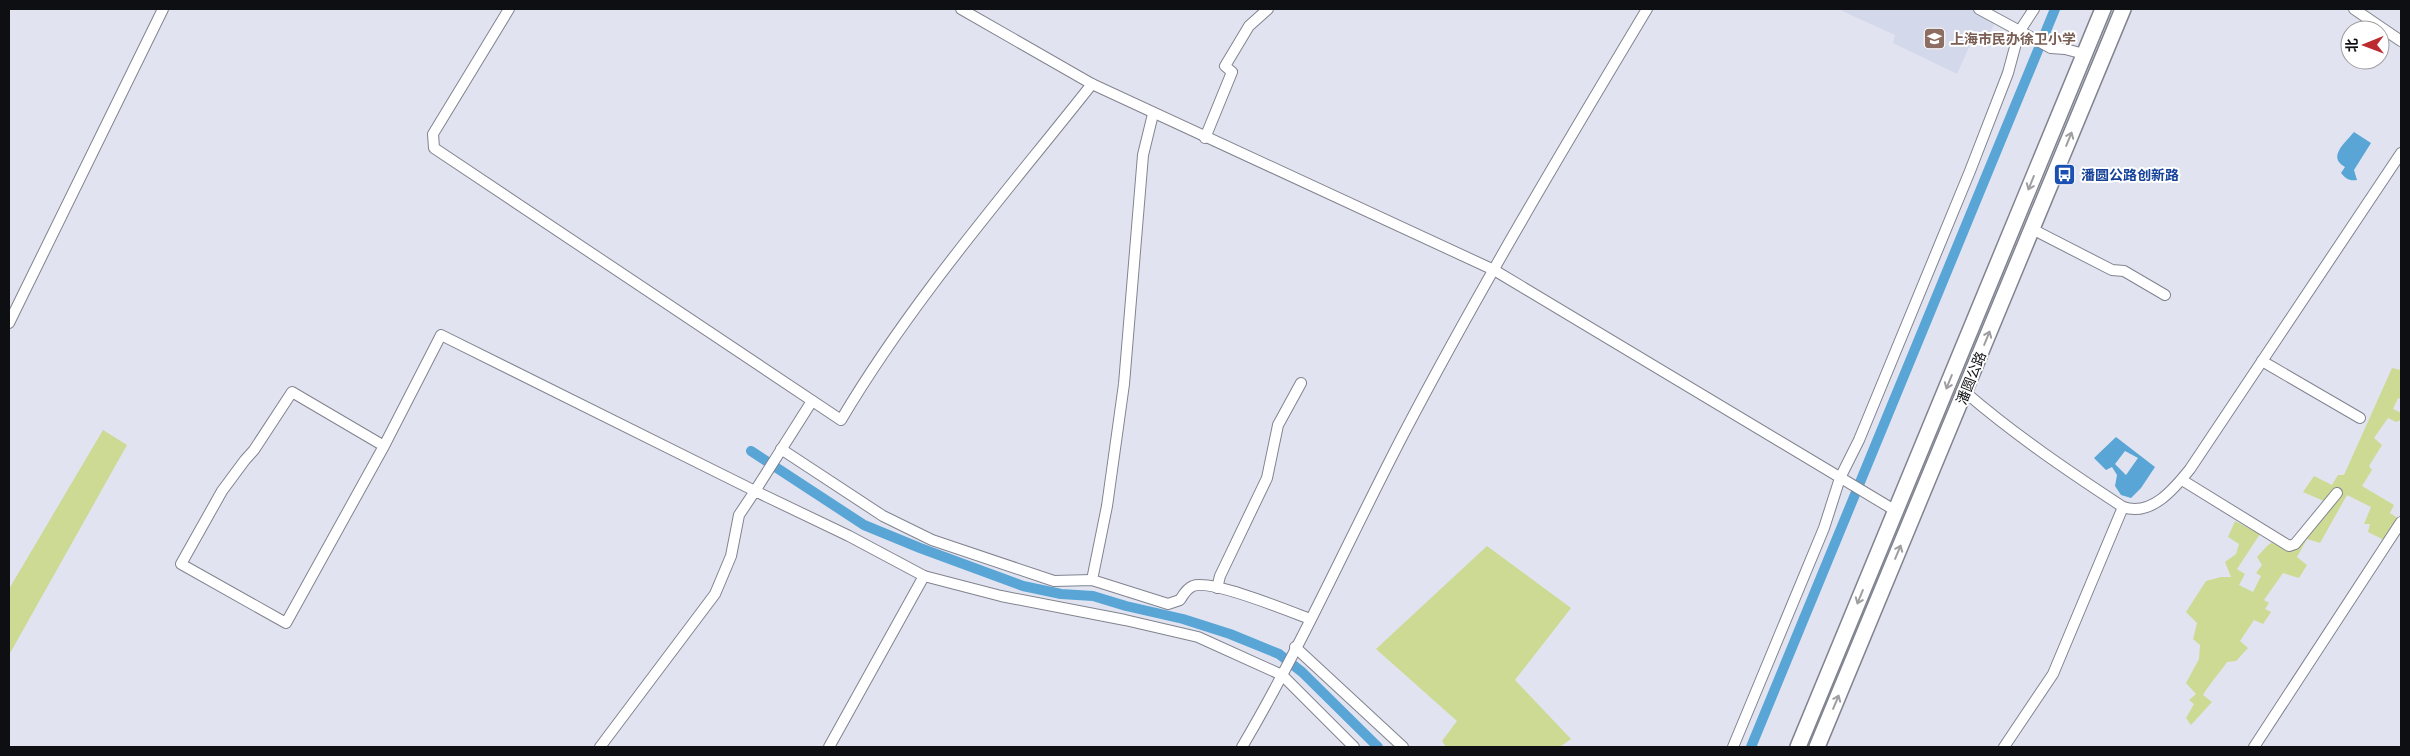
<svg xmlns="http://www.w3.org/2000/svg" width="2410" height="756" font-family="Georgia,'Noto Sans SC',serif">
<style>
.built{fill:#d3d8eb}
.green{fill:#ccda93}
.water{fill:#59a5d6;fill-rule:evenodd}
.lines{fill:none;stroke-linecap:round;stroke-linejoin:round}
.canal{stroke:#59a5d6;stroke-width:10}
.minor-casing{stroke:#81848f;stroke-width:12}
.secondary-casing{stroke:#81848f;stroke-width:18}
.minor{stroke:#fff;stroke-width:10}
.secondary{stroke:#fff;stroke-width:15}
.oneway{stroke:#9f9fa1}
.labels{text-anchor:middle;stroke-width:4;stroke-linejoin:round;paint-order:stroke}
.education-label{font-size:14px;font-weight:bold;fill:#785e54;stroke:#fff;text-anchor:start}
.transit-label{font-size:14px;font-weight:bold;fill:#164399;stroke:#fff;text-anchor:start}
.street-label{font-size:14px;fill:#0e0f13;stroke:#fff}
</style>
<rect width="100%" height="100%" fill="#e1e4f0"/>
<path class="built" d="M1843 9H1991L1999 13 1986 42 1975 34 1957 74 1893 43 1895 35 1842 11Z"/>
<g class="green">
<path d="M2392 368 2401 370V399L2398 398 2393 409 2401 413V420L2396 422 2388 418 2374 438 2382 445 2369 466 2372 470 2362 486 2394 505 2390 513 2399 519 2384 540 2368 532 2370 524H2364L2371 507 2347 495 2320 543 2307 539 2297 557 2307 565 2299 578 2283 573 2264 600 2269 603 2265 609 2271 612 2263 624 2254 620 2240 641 2248 648 2236 661 2227 662C2219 674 2210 683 2203 695L2212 702 2191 725 2186 718 2194 704 2189 700 2196 694 2186 683 2199 659 2200 645 2193 639 2197 623 2186 612 2206 581 2221 577H2231L2225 562 2236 554 2239 544 2228 537 2235 521 2260 534 2237 569 2245 574 2239 585 2253 592 2261 576 2256 573 2262 565 2257 557 2267 546 2278 538 2293 543 2311 533 2333 505 2303 492 2314 476 2332 485 2338 475H2344Z"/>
<path d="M103 430 127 445 9 655V589Z"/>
<path d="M1487 546 1571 608 1515 680 1571 739 1560 747H1446L1442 741 1457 721 1376 649Z"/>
</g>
<g class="water">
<path d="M2354 132 2371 143 2354 170 2357 180C2349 181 2346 179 2341 173L2345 167C2327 157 2345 143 2354 132Z"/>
<path d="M2116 437 2155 467 2141 488 2131 498 2121 495 2115 486 2117 475 2112 467 2106 470 2094 458ZM2125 451 2138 458 2126 475 2115 464Z"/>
</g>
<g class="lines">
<g class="canal">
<path d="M751 451 864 525 920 548 1023 586 1061 594 1093 596 1126 606 1183 619 1230 634 1279 654 1302 672 1378 747"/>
<path d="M1751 747 2055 9"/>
</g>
<defs>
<g id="minor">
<path d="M509 9 433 134 434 148 841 420C912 300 1005 194 1092 84"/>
<path d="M961 9 1092 84 1494 270 1896 511"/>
<path d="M1979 9 2051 48 2065 49 2084 54"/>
<path d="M2354 9 2401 41"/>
<path d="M1205 138 1232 72 1225 66 1249 26 1268 9"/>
<path d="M2032 229 2112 270 2124 271 2165 295"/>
<path d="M9 323 163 9"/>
<path d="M2262 361 2360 418"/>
<path d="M1965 392C2015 435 2068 471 2123 507 2151 517 2174 489 2190 469L2401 153"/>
<path d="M384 446 292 392 254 450 245 460 222 491 181 564 286 623 384 446 441 335 755 491 812 401"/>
<path d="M781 449 883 516 932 540 1054 581 1092 580 1168 604 1180 600C1183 595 1187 588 1193 586 1211 579 1289 611 1310 619"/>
<path d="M2182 480 2289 546 2295 544 2337 493"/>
<path d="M1092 580 1107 506 1124 384 1143 155 1153 114"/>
<path d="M1217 588 1220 576 1267 478 1278 425 1301 383"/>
<path d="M1295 647 1403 747"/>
<path d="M600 747 715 594 731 556 739 515 755 491 849 536 924 576 1001 596 1125 620 1198 637 1282 675 1354 747"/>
<path d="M829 747 924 576"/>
<path d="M1242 747C1301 647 1349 539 1403 435 1479 290 1563 149 1647 9"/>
<path d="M1733 747 1824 528 1840 478 1859 440 1970 171 2008 73 2019 32 2034 9"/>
<path d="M2004 747 2053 674 2123 507"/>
<path d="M2254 747 2401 522"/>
</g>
<g id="secondary">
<path d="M1798 747 2103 9"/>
<path d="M1817 747 2123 9"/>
</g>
</defs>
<use href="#minor" class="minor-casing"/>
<use href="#secondary" class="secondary-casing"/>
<use href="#minor" class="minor"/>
<use href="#secondary" class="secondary"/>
</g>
<defs><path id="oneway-shaft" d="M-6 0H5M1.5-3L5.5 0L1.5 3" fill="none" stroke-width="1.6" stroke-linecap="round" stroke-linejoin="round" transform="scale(1.25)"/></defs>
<g class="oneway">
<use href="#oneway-shaft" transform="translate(2069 139) rotate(-68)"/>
<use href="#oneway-shaft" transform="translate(2031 183) rotate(112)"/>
<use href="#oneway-shaft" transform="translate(1987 338) rotate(-68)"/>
<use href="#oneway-shaft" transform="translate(1949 382) rotate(112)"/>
<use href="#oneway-shaft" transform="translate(1898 552) rotate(-67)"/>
<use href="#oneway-shaft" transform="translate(1860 597) rotate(112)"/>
<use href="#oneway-shaft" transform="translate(1836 702) rotate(-67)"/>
</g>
<defs>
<symbol id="school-square" viewBox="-11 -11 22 22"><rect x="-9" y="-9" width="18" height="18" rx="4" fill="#8d6e63" stroke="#fff"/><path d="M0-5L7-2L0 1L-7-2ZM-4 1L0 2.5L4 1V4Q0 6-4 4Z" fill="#fff"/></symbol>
<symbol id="bus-square" viewBox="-11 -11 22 22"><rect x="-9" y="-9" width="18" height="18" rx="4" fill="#1a4fb4" stroke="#fff"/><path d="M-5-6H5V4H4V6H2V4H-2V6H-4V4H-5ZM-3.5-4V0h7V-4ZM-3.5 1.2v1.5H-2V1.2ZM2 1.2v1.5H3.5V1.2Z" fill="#fff"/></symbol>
</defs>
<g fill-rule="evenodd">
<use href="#school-square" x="1922" y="26" width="25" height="25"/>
<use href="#bus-square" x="2052" y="162" width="25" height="25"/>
</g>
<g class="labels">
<g class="education-label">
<text x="1950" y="44">上海市民办徐卫小学</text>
</g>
<g class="transit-label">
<text x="2081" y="180">潘圆公路创新路</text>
</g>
<g class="street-label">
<text transform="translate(1971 378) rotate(-68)" y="5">潘圆公路</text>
</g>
</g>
<rect width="2410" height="756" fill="none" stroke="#0e0f13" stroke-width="20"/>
<g transform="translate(2365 45) rotate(269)"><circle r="24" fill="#ffffff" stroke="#9f9fa1"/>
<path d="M0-4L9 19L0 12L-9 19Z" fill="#bb2b2f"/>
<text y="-8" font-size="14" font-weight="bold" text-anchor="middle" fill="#0e0f13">北</text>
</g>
</svg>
